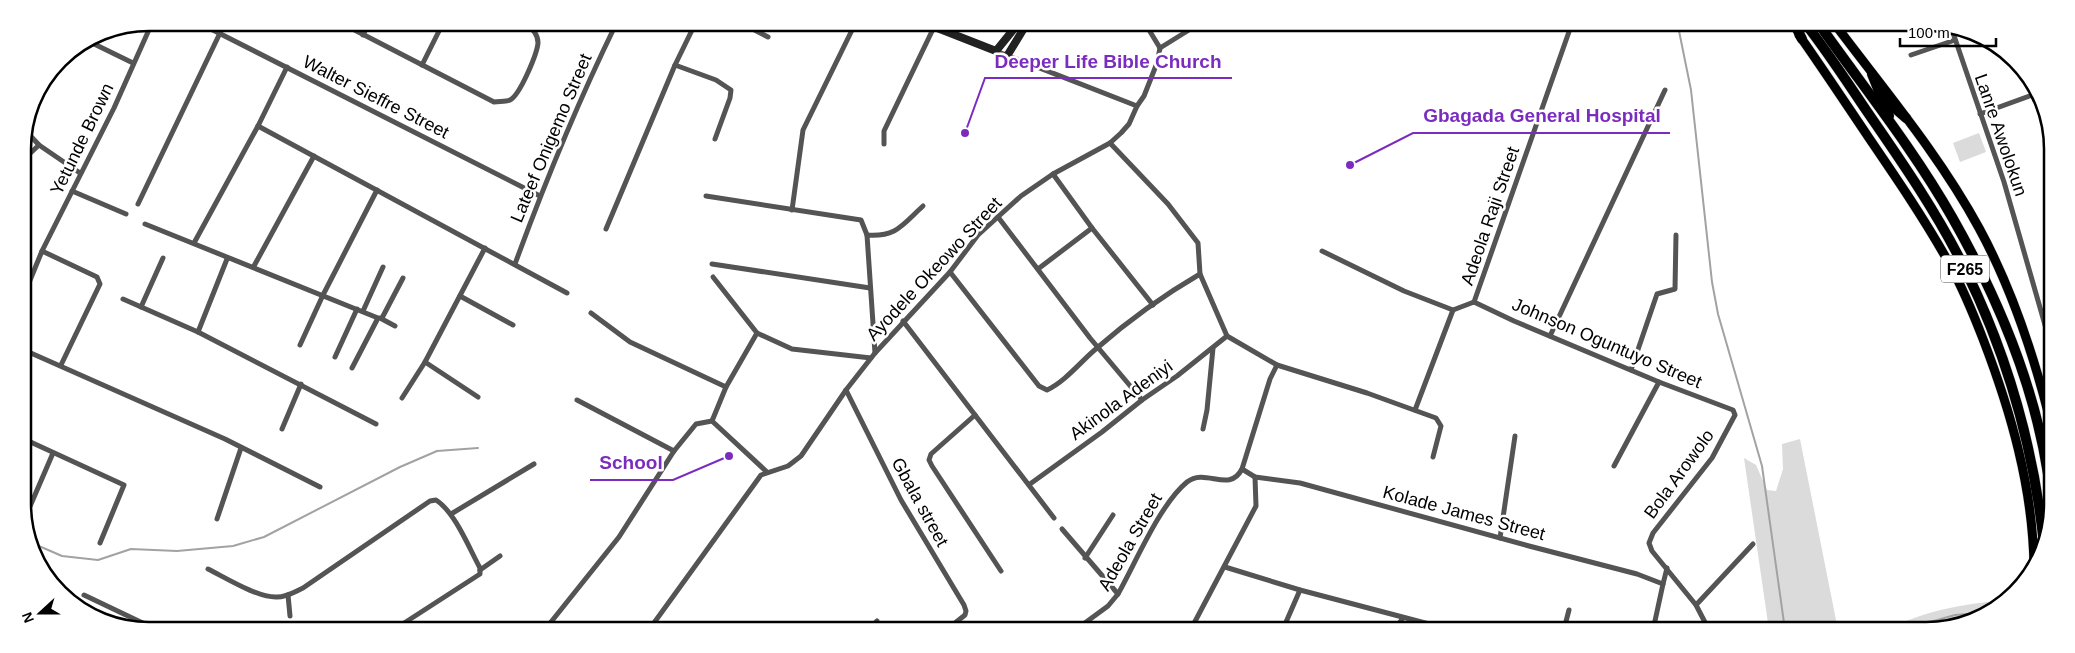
<svg xmlns="http://www.w3.org/2000/svg" width="2075" height="653" font-family="Helvetica,sans-serif">
<style>
.green{fill:#dbdbdb}
.lines{fill:none;stroke-linecap:round;stroke-linejoin:round}
.stream{stroke:#a2a2a2;stroke-width:2}
.primary-casing{stroke:#dbdbdb;stroke-width:10}
.highway-casing{stroke:#dbdbdb;stroke-width:11}
.street{stroke:#545454;stroke-width:5}
.secondary{stroke:#212121;stroke-width:8}
.primary{stroke:#000;stroke-width:9}
.highway{stroke:#000;stroke-width:10}
.labels{text-anchor:middle;stroke-width:5;stroke-linejoin:round;paint-order:stroke}
.shield{fill:#fff;stroke:#4c4c4c;stroke-width:1}
.shield-label{font-size:16px;font-weight:bold;fill:#000}
.street-label{font-size:18px;fill:#000;stroke:#fff}
.rim{fill:none;stroke:#000;stroke-width:2.5}
.leader{fill:none;stroke:#7b2cbf;stroke-width:2}
.callout-dot{fill:#7b2cbf;stroke:#fff;stroke-width:2}
.callout-label{font-size:19px;text-anchor:middle;font-weight:bold;fill:#7b2cbf;stroke:#fff;stroke-width:5;stroke-linejoin:round;paint-order:stroke}
</style>
<rect width="100%" height="100%" fill="#fff"/>
<g class="green">
<path d="M1979 133 1986 152 1960 162 1953 143Z"/>
<path d="M1800 439 1838 630H1769L1744 458 1756 465 1767 490 1776 491 1783 469 1782 444Z"/>
<path d="M2007 600 2003 604 1934 630H1886C1926 610 1963 604 2007 600Z"/>
</g>
<g class="lines">
<g class="stream">
<path d="M1678 26 1691 90 1712 282 1718 314 1762 466 1785 630"/>
<path d="M32 543 62 556 98 560 131 549 177 551 233 546 264 537 400 467 437 451 478 448"/>
<path d="M1902 630 1955 615 1980 613"/>
</g>
<defs>
<g id="primary">
<path d="M1837 27C1886 92 1940 156 1979 228 2010 285 2033 353 2049 416"/>
<path d="M1799 35C1823 69 1846 104 1869 138 1897 179 1925 220 1949 263 1962 287 1973 313 1983 339 2011 412 2033 488 2034 567"/>
</g>
<g id="highway">
<path d="M1796 27 1802 39"/>
<path d="M1808 27C1829 54 1847 82 1866 110 1902 162 1938 214 1966 271 2008 357 2034 450 2044 545"/>
<path d="M1821 27C1865 89 1914 150 1952 217 1997 296 2034 384 2048 474"/>
<path d="M1872 74 1889 116"/>
<path d="M1882 97 1906 118"/>
</g>
</defs>
<use href="#primary" class="primary-casing"/>
<use href="#highway" class="highway-casing"/>
<g class="street">
<path d="M199 23 540 196"/>
<path d="M341 23 494 102C499 101 506 102 510 100 520 95 537 54 538 43 538 34 532 29 526 23"/>
<path d="M743 24 768 37"/>
<path d="M1146 25 1160 48"/>
<path d="M1951 27 2004 182 2049 339"/>
<path d="M363 35 369 23"/>
<path d="M88 41 133 63"/>
<path d="M1160 48 1197 25"/>
<path d="M996 51 1137 106"/>
<path d="M1911 55 1955 40"/>
<path d="M422 65 443 23"/>
<path d="M675 65 716 80 731 90 730 98 715 139"/>
<path d="M46 84 55 67"/>
<path d="M1980 114 2035 94"/>
<path d="M258 126 567 293"/>
<path d="M25 130 39 145 80 173"/>
<path d="M1110 143 1168 204 1198 243 1200 274 1227 336 1277 365 1367 393 1436 418 1441 426 1433 457"/>
<path d="M884 144V131L935 25"/>
<path d="M23 160 39 145"/>
<path d="M1053 174 1092 228 1153 305"/>
<path d="M72 191 126 214"/>
<path d="M706 196 861 220 867 235 875 353"/>
<path d="M138 204 220 33"/>
<path d="M792 210 803 130 855 24"/>
<path d="M998 217 1090 338 1142 400"/>
<path d="M145 224 378 318 352 368"/>
<path d="M606 229 675 65 695 24"/>
<path d="M867 235C897 237 902 225 923 206"/>
<path d="M194 243 258 126 287 67"/>
<path d="M42 251 97 277 100 284 61 365"/>
<path d="M1322 251 1404 291 1453 310 1474 302"/>
<path d="M227 259 198 332 376 424"/>
<path d="M515 264C545 182 578 102 616 24"/>
<path d="M712 264 870 288"/>
<path d="M254 266 314 156"/>
<path d="M1038 269 1092 228"/>
<path d="M950 272 1039 386 1047 390C1066 381 1081 361 1097 348 1128 321 1164 295 1200 274"/>
<path d="M713 277 757 333"/>
<path d="M24 295 42 251 114 108 152 23"/>
<path d="M460 296 513 325"/>
<path d="M123 299 198 332"/>
<path d="M1474 302 1514 321 1659 382 1733 410 1735 415 1712 458 1653 533 1649 543 1652 551 1696 605 1709 630"/>
<path d="M1474 302 1571 26"/>
<path d="M141 307 163 258"/>
<path d="M363 311 383 267"/>
<path d="M591 313 630 342 726 387"/>
<path d="M380 318 395 326"/>
<path d="M382 318 403 278"/>
<path d="M903 321 1054 518"/>
<path d="M1550 336 1665 90"/>
<path d="M300 345 323 295 377 190"/>
<path d="M24 350 225 439 320 487"/>
<path d="M335 357 357 309"/>
<path d="M425 362 478 397"/>
<path d="M1631 370 1657 294 1675 289 1676 235"/>
<path d="M846 390 901 500 964 605 966 611 965 615 955 623"/>
<path d="M402 398 425 362 485 248"/>
<path d="M577 400 674 451"/>
<path d="M1415 410 1453 310"/>
<path d="M975 415 931 454 929 460 932 466 1001 571"/>
<path d="M712 421 726 387 757 333 792 349 871 358"/>
<path d="M282 429 301 384"/>
<path d="M1203 429 1207 410 1213 348"/>
<path d="M24 439 124 485 100 543"/>
<path d="M1614 466 1659 382"/>
<path d="M1242 469 1255 477 1300 483 1529 546 1637 574 1663 584 1667 568"/>
<path d="M1030 484 1102 432 1142 400 1177 376 1227 336"/>
<path d="M451 514 534 464"/>
<path d="M25 518 53 453"/>
<path d="M217 519 241 448"/>
<path d="M1062 529 1118 594"/>
<path d="M1500 538 1515 436"/>
<path d="M1085 558 1113 515"/>
<path d="M1225 567 1300 590 1448 629"/>
<path d="M208 569C226 578 258 598 277 597 287 597 294 592 303 588L430 501 436 500C455 512 469 548 480 568V574L398 627"/>
<path d="M480 570 500 556"/>
<path d="M84 595 149 626"/>
<path d="M288 595 290 616"/>
<path d="M1696 605 1753 544"/>
<path d="M547 627 619 537 674 451 696 424 712 421 767 472"/>
<path d="M651 627 761 475 788 466 801 456 846 390 875 353 950 272 978 235 1021 196 1053 174 1110 143 1121 133 1129 124 1137 106 1144 96 1157 63 1160 48"/>
<path d="M870 628 877 621"/>
<path d="M1078 628 1108 606 1118 594C1136 562 1160 504 1187 482 1206 467 1229 494 1242 469L1270 379 1277 365"/>
<path d="M1191 629 1256 506 1255 477"/>
<path d="M1283 629 1300 590"/>
<path d="M1395 629 1403 618"/>
<path d="M1564 629 1569 610"/>
<path d="M1653 630 1663 584"/>
</g>
<g class="secondary">
<path d="M927 24 996 51 1017 25"/>
<path d="M1007 56 1026 25"/>
</g>
<use href="#primary" class="primary"/>
<use href="#highway" class="highway"/>
</g>
<g class="labels">
<rect class="shield" x="1941" y="255.5" width="48" height="27" rx="4"/>
<g class="shield-label">
<text x="1965" y="275">F265</text>
</g>
<g class="street-label">
<text transform="translate(376 97) rotate(27)" y="6">Walter Sieffre Street</text>
<text transform="translate(2001 135) rotate(71)" y="6">Lanre Awolokun</text>
<text transform="translate(551 138) rotate(-67)" y="6">Lateef Onigemo Street</text>
<text transform="translate(82 139) rotate(-64)" y="6">Yetunde Brown</text>
<text transform="translate(1490 216) rotate(-71)" y="6">Adeola Raji Street</text>
<text transform="translate(934 269) rotate(-47)" y="6">Ayodele Okeowo Street</text>
<text transform="translate(1607 343) rotate(23)" y="6">Johnson Oguntuyo Street</text>
<text transform="translate(1121 400) rotate(-36)" y="6">Akinola Adeniyi</text>
<text transform="translate(1679 474) rotate(-54)" y="6">Bola Arowolo</text>
<text transform="translate(920 502) rotate(61)" y="6">Gbala street</text>
<text transform="translate(1464 513) rotate(15)" y="6">Kolade James Street</text>
<text transform="translate(1130 542) rotate(-60)" y="6">Adeola Street</text>
</g>
</g>
<path d="M0 0H2075V653H0ZM149 31H1926A118 118 0 0 1 2044 149V504A118 118 0 0 1 1926 622H149A118 118 0 0 1 31 504V149A118 118 0 0 1 149 31Z" fill="#fff" fill-rule="evenodd"/>
<path class="rim" d="M149 31H1926A118 118 0 0 1 2044 149V504A118 118 0 0 1 1926 622H149A118 118 0 0 1 31 504V149A118 118 0 0 1 149 31Z"/>
<path class="leader" d="M965 133L985 78H1232M1350 165L1413 133H1670M729 456L673 480H590"/>
<g class="callout-dot">
<circle cx="965" cy="133" r="5"/>
<circle cx="1350" cy="165" r="5"/>
<circle cx="729" cy="456" r="5"/>
</g>
<g class="callout-label">
<text x="1108" y="68">Deeper Life Bible Church</text>
<text x="1542" y="122">Gbagada General Hospital</text>
<text x="631" y="469">School</text>
</g>
<g transform="translate(40 613) rotate(249)" stroke="#ffffff" stroke-width="4" paint-order="stroke">
<path d="M0-4L9 19L0 12L-9 19Z" fill="#000000"/>
<text y="-8" font-size="14" font-weight="bold" text-anchor="middle" fill="#000000">N</text>
</g>
<path d="M1900 38v8h96v-8" fill="none" stroke="#000000" stroke-width="2.5"/>
<text x="1908" y="38" font-size="15" fill="#000000" stroke="#ffffff" stroke-width="4" paint-order="stroke">100 m</text>
</svg>
